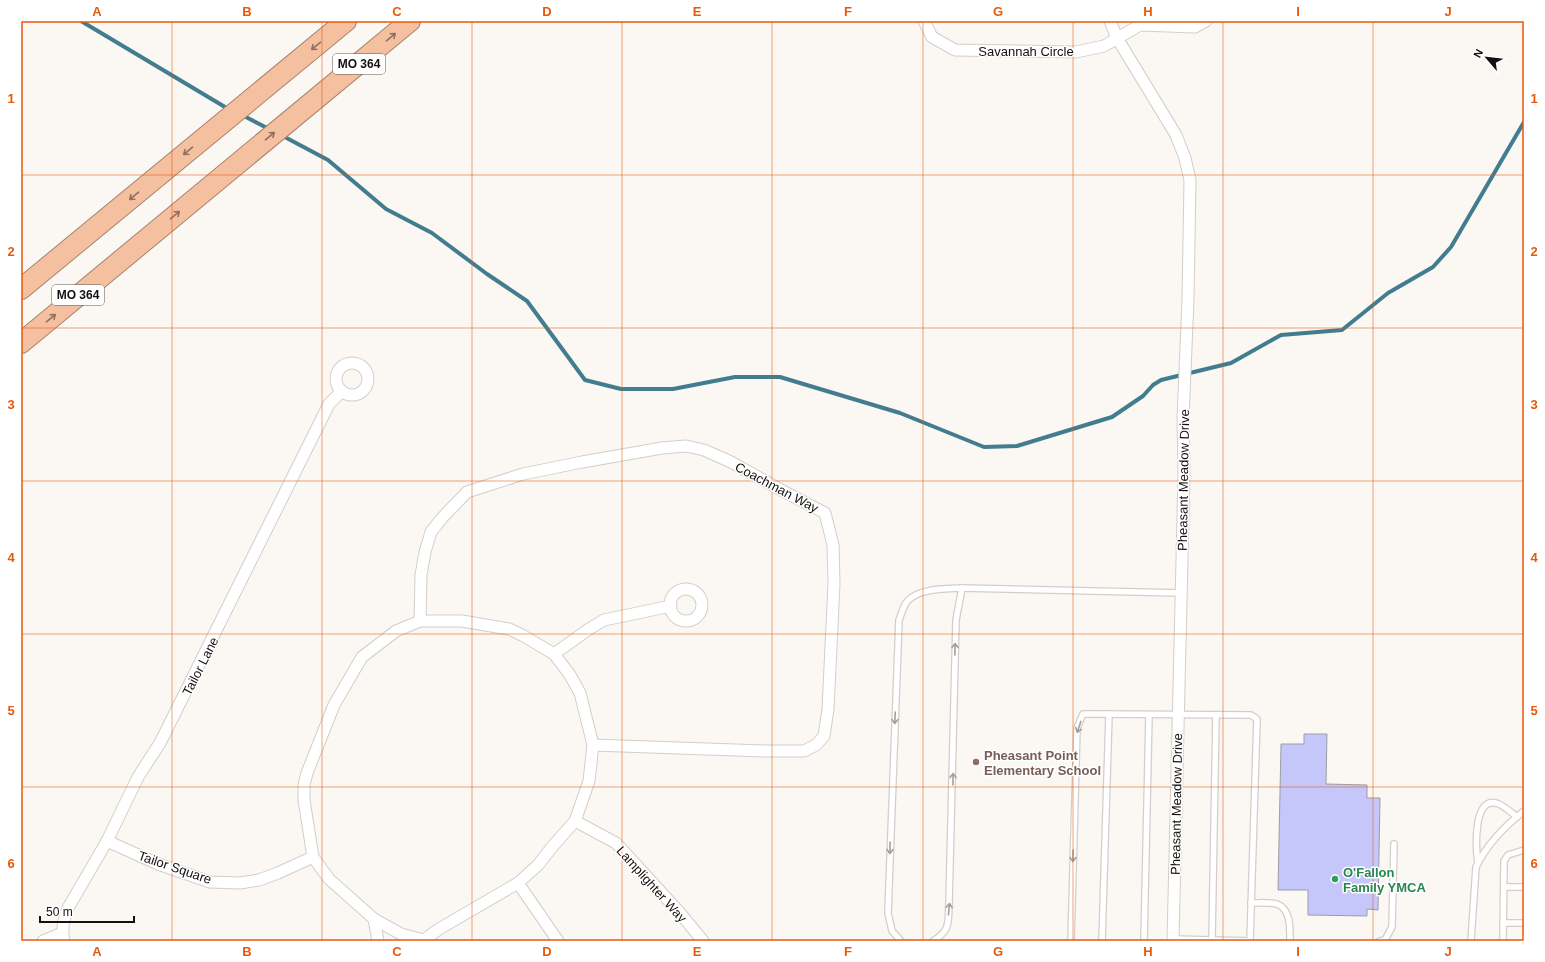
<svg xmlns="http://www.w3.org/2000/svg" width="1545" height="962" font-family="Helvetica,sans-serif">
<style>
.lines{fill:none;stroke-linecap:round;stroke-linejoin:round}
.stream{stroke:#427d8f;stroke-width:4}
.building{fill:#c5c6fa;stroke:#9d9da2}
.service-casing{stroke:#d3ceca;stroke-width:8}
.minor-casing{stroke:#d3ceca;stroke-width:13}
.motorway-casing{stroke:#a6836e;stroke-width:22}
.service{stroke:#fff;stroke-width:5.5}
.minor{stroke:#fff;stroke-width:11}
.motorway{stroke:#f5c0a0;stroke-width:20}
.oneway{stroke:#8f715f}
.oneway2{stroke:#a1a09f}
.grid{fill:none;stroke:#e8590c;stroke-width:1;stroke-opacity:0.55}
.education-dot{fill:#8d6e63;stroke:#fff;stroke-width:1.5}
.leisure-dot{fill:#2e9e5b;stroke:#fff;stroke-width:1.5}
.labels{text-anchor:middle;stroke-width:3;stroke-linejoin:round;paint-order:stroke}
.shield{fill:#fff;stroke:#5a5858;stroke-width:1}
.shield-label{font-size:12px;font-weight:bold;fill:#131110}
.street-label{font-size:13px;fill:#131110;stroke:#fff}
.education-label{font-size:13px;font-weight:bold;fill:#785e54;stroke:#fff;text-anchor:start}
.leisure-label{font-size:13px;font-weight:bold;fill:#27864d;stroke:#fff;text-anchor:start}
.neatline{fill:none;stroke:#e8590c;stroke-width:1.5}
.grid-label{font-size:13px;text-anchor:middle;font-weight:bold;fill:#e8590c}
</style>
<rect width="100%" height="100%" fill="#fbf7f2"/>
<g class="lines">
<g class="stream">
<path d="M81 21 230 110"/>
<path d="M242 115 269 129"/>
<path d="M281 135 328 160 386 209 432 233 487 274 527 301 585 380 621 389H673L735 377H780L900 413 984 447 1017 446 1112 417 1143 396 1153 385 1161 380 1231 363 1281 335 1342 330 1388 293 1433 267 1451 247 1524 122"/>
</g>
</g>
<path class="building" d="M1304 734H1327L1326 784 1367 785V798H1380L1378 910 1367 909V916L1308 915V890H1278L1281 744H1304Z"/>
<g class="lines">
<defs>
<g id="service">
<path d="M1478 863C1476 850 1472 793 1499 804 1505 807 1512 813 1517 817"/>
<path d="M1504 887H1524"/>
<path d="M1251 903C1259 903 1270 902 1277 904 1291 909 1290 929 1290 941"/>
<path d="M1503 923H1524"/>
<path d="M1173 939 1250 941"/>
<path d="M1212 940 1216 715"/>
<path d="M901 941 892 931 888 913 899 620C901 615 903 608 906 603 916 588 946 589 962 588L1181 593"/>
<path d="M933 941C951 930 948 922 949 903L956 620 962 588"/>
<path d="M1071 941 1077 728 1083 714H1098L1251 715 1257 719 1250 941"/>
<path d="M1102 941 1109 714"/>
<path d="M1144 941 1149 715"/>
<path d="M1380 941 1385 940 1392 927 1394 844"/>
<path d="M1471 941 1476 867C1487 844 1505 826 1524 811"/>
<path d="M1503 941 1504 861 1508 855 1524 850"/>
</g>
<g id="minor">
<path d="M924 21 932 37 955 50 1076 52 1104 46 1140 25 1195 27 1206 21"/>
<path d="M1110 21 1117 38 1176 135 1185 158 1190 180 1188 300 1183 418 1184 475 1173 941"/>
<circle cx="352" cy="379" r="16"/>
<circle cx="686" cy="605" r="16"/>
<path d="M420 621 421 575 425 552 431 532 442 518 467 492 523 474 582 462 662 448 686 446 704 450 731 462 783 491 825 513 833 545 834 584 828 709 824 736 816 745 804 751H764L593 745"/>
<path d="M420 621H462L509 629 522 635 554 654 570 675 580 693 593 745 589 781 575 821 552 847 538 865 518 883 439 929 424 940 401 934 374 919 329 879 313 857 304 800V785L307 773 334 705 362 657 396 631Z"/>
<path d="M554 654 589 629 604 620 671 606"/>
<path d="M575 821 616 843 680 913 703 941"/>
<path d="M107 841 158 864 210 882 240 883 259 880 278 873 313 857"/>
<path d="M518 883 558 941"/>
<path d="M374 919 378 941"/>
<path d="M43 941 62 933"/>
<path d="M64 941C61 929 64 919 68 908L107 841 138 777 160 743 329 404 342 391"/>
</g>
<g id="motorway">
<path d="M21 289 346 21"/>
<path d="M21 343 410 21"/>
</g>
</defs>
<use href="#service" class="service-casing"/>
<use href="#minor" class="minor-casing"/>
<use href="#motorway" class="motorway-casing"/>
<use href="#service" class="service"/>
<use href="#minor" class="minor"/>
<use href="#motorway" class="motorway"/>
</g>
<defs><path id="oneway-shaft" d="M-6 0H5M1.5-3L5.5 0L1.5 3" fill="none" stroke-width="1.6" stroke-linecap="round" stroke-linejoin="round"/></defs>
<g class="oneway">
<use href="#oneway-shaft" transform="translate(391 37) rotate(-40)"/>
<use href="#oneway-shaft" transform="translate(316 46) rotate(140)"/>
<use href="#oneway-shaft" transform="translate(270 136) rotate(-40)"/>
<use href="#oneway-shaft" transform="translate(188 151) rotate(140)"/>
<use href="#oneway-shaft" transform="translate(134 196) rotate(140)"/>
<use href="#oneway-shaft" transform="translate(175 215) rotate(-39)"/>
<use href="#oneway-shaft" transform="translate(51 318) rotate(-40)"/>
</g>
<g class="oneway2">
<use href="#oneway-shaft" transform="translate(955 649) rotate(-89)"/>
<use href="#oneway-shaft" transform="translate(895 718) rotate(92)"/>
<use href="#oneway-shaft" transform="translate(1079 727) rotate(108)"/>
<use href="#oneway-shaft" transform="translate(953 779) rotate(-89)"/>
<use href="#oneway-shaft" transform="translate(890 848) rotate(91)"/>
<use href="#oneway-shaft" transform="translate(1073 856) rotate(91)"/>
<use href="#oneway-shaft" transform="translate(949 909) rotate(-85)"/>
</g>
<path class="grid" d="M172 21V941M322 21V941M472 21V941M622 21V941M772 21V941M923 21V941M1073 21V941M1223 21V941M1373 21V941M21 175H1524M21 328H1524M21 481H1524M21 634H1524M21 787H1524"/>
<circle class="education-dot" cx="976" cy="762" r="4"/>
<circle class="leisure-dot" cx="1335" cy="879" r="4"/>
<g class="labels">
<g class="shield">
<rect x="333" y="54" width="52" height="20" rx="3"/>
<rect x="52" y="285" width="52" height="20" rx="3"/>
</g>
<g class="shield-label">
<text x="359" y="68">MO 364</text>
<text x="78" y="299">MO 364</text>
</g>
<g class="street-label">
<text x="1026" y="56">Savannah Circle</text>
<text transform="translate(1183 480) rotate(-89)" y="5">Pheasant Meadow Drive</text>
<text transform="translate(777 487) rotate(28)" y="5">Coachman Way</text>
<text transform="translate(200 666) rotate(-63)" y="5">Tailor Lane</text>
<text transform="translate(1176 804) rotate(-89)" y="5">Pheasant Meadow Drive</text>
<text transform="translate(175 867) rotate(19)" y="5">Tailor Square</text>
<text transform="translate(652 884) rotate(48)" y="5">Lamplighter Way</text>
</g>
<g class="education-label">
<text x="984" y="760">Pheasant Point<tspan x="984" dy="15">Elementary School</tspan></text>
</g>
<g class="leisure-label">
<text x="1343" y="877">O'Fallon<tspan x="1343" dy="15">Family YMCA</tspan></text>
</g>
</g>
<rect width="1545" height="962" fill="none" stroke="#ffffff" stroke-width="44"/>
<g transform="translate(1487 58) rotate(298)" stroke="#ffffff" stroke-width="3" paint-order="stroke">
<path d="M0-3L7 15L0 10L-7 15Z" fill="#131110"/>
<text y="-6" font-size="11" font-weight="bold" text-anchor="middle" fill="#131110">N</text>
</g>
<path d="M40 916v6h94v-6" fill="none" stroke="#131110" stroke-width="2"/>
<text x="46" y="916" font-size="12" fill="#131110" stroke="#ffffff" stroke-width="3" paint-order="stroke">50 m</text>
<rect x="22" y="22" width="1501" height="918" class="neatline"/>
<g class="grid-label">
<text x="97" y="16">A</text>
<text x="247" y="16">B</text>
<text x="397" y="16">C</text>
<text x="547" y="16">D</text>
<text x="697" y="16">E</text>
<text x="848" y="16">F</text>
<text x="998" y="16">G</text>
<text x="1148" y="16">H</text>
<text x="1298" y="16">I</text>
<text x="1448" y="16">J</text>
<text x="11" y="103">1</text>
<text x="1534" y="103">1</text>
<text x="11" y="256">2</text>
<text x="1534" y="256">2</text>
<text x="11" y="409">3</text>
<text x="1534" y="409">3</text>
<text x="11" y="562">4</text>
<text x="1534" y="562">4</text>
<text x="11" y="715">5</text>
<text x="1534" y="715">5</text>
<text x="11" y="868">6</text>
<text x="1534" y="868">6</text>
<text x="97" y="956">A</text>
<text x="247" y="956">B</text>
<text x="397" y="956">C</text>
<text x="547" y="956">D</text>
<text x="697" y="956">E</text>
<text x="848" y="956">F</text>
<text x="998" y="956">G</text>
<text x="1148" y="956">H</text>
<text x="1298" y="956">I</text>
<text x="1448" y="956">J</text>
</g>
</svg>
